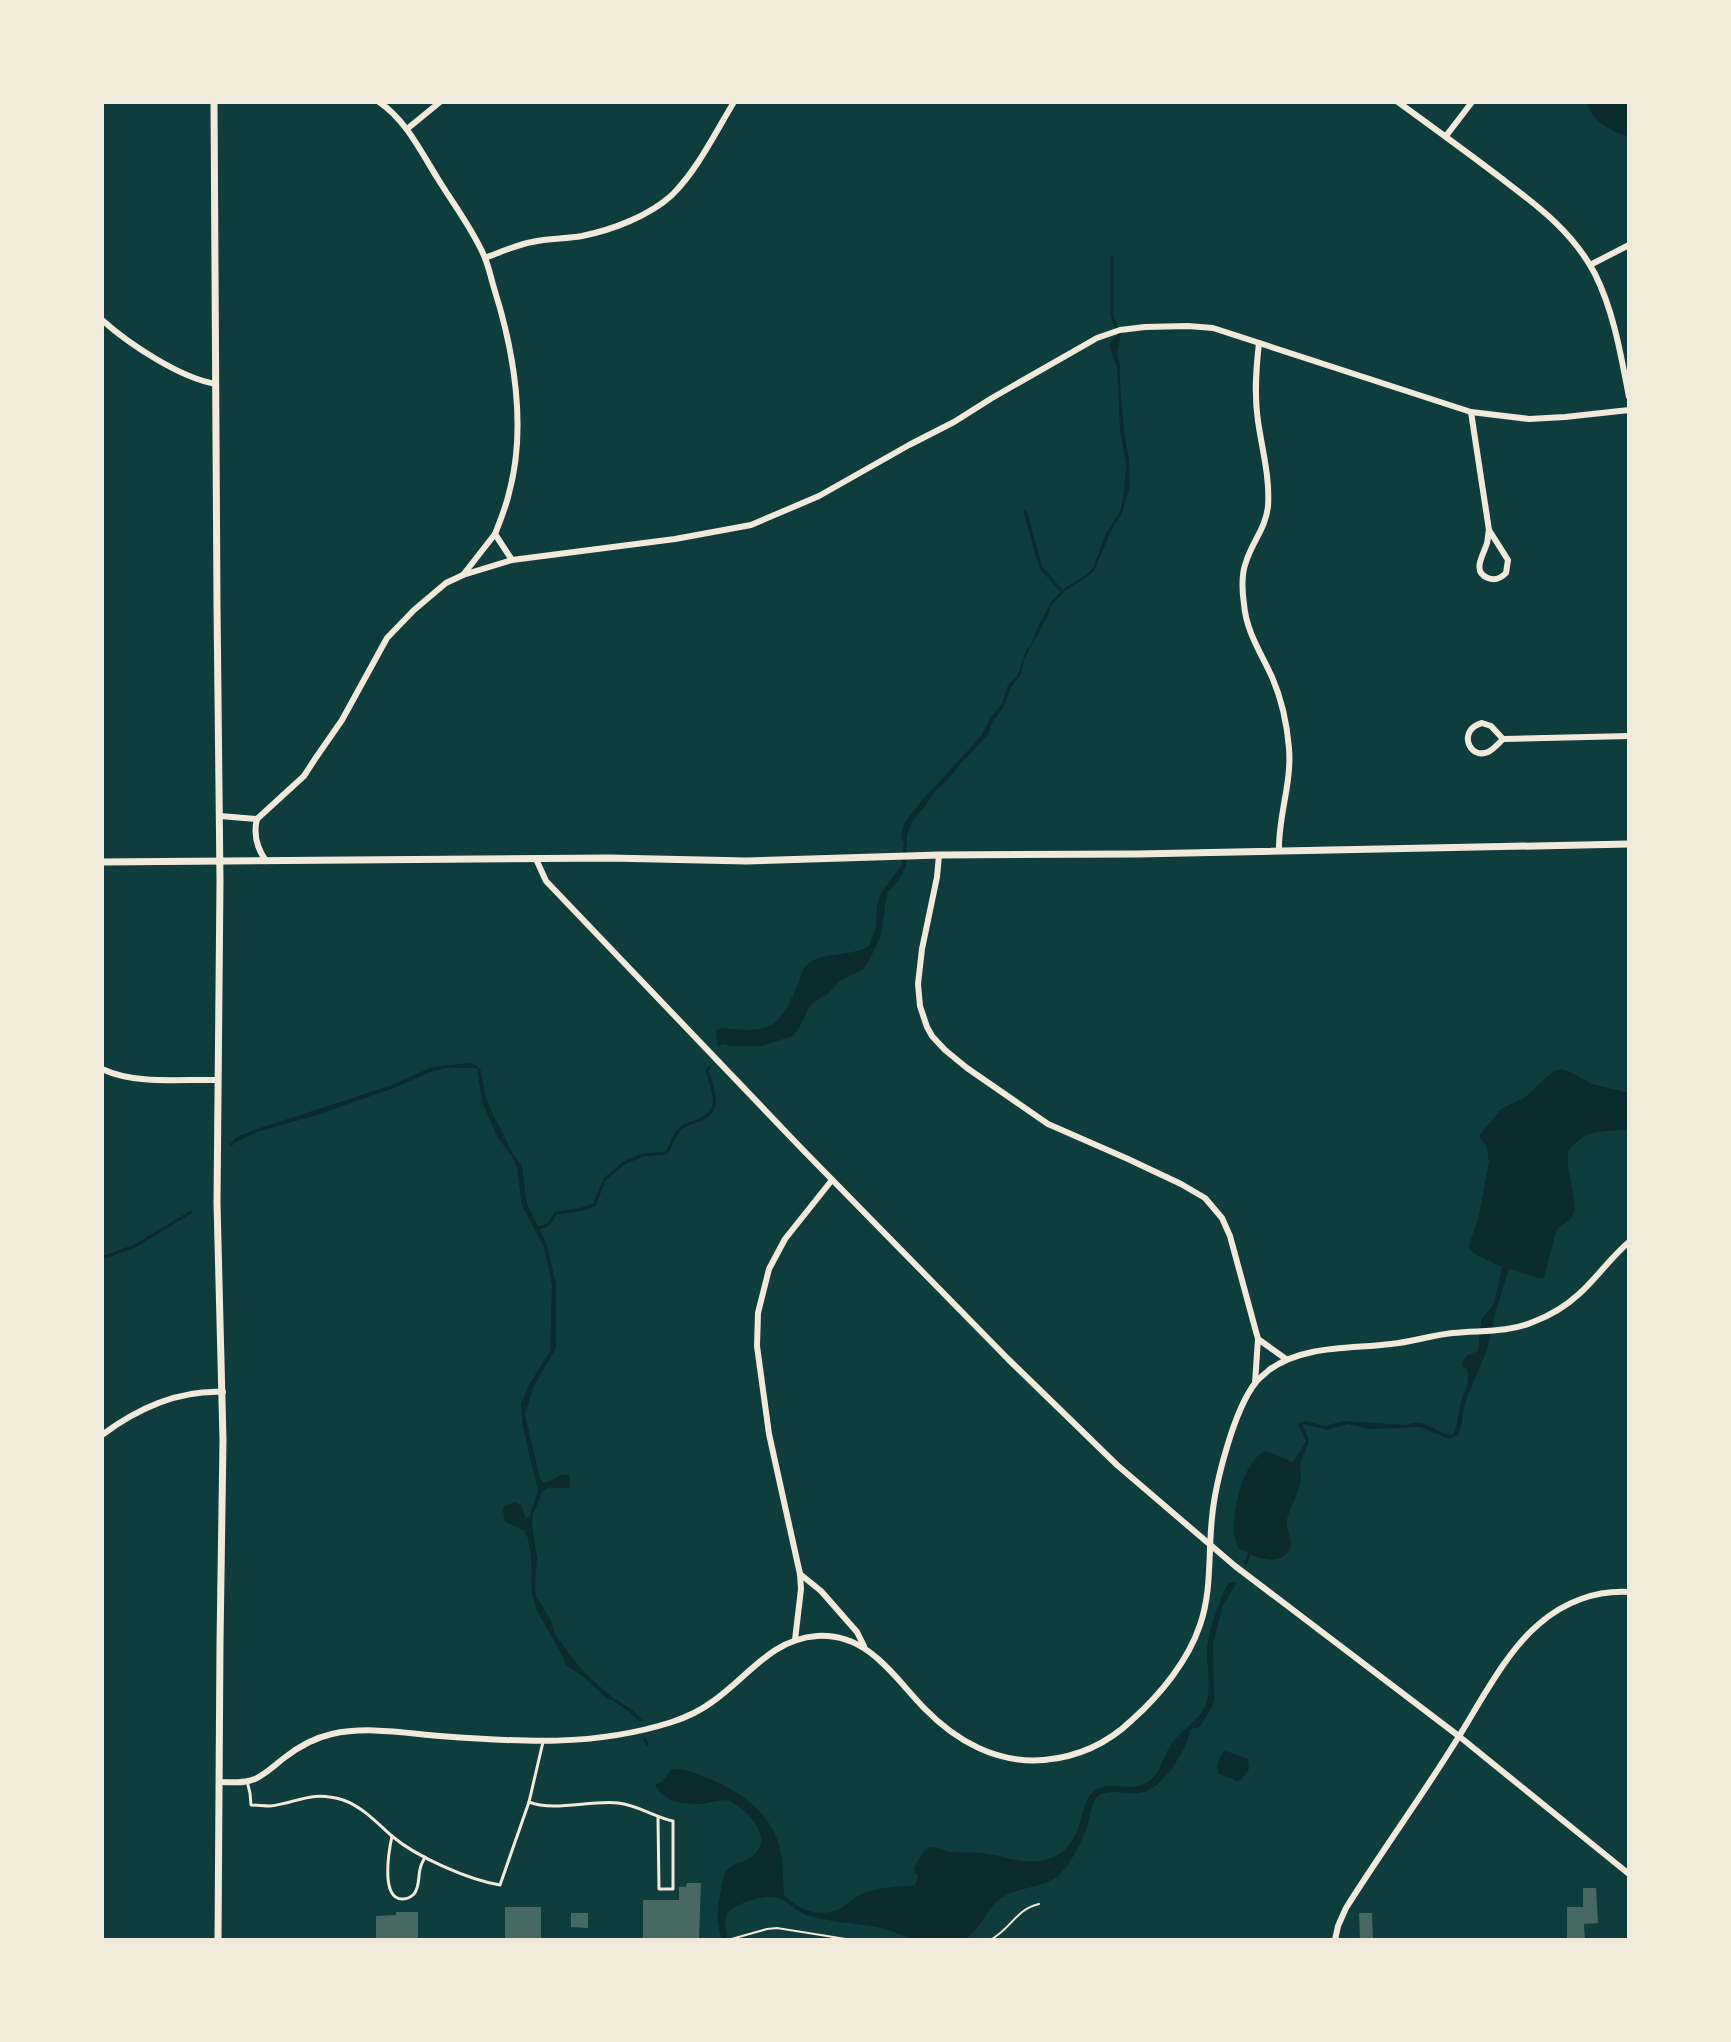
<svg xmlns="http://www.w3.org/2000/svg" width="1731" height="2042" font-family="'Varela Round',sans-serif">
<style>
.water{fill:#0a2a2b}
.lines{fill:none;stroke-linecap:round;stroke-linejoin:round}
.stream{stroke:#0a2a2b;stroke-width:3}
.building{fill:#486865}
.path{stroke:#f1e9da;stroke-width:2}
.service{stroke:#f1e9da;stroke-width:3}
.minor{stroke:#f1e9da;stroke-width:6}
.tertiary{stroke:#f1e9da;stroke-width:7}
</style>
<rect width="100%" height="100%" fill="#0f3d3e"/>
<g class="water">
<path d="M1586 102H1629V137C1610 131 1592 121 1586 102Z"/>
<path d="M1121 334 1117 351 1120 364V381L1124 431 1129 458 1130 487 1122 513 1111 531 1095 569 1091 574 1066 590 1051 605 1049 614 1024 659 1021 674 1012 686 1003 708 993 721 988 735 961 763 948 780 934 792 926 805 913 820 907 835 906 867 898 881 887 893 881 936 869 961 863 970 839 981 829 993 814 1002 810 1006 799 1028 793 1036 761 1046H733L722 1044 718 1047 716 1030 721 1028C774 1034 780 1027 800 979 802 973 803 967 809 963 826 951 851 957 869 946L876 928 877 904 881 893 901 866 904 844 901 835 905 822 924 798 981 736 991 717 1001 705 1008 685 1018 675 1025 653 1032 643 1038 626 1052 601 1065 588 1086 575 1093 568 1106 533 1120 512 1124 492 1126 465 1120 431 1117 368 1109 345 1117 335Z"/>
<path d="M469 1063 476 1065 481 1071 485 1095 492 1112 514 1156 522 1166 527 1204 546 1242 556 1284V1348L534 1386 525 1414 540 1479 544 1483C553 1482 560 1471 570 1476V1488H548L543 1491 533 1514 532 1526 537 1558 535 1587 536 1596 550 1619 556 1635 569 1654 582 1670 616 1701 607 1699 584 1677 566 1665 563 1657 536 1609 532 1593 531 1556 528 1538 523 1530 505 1522 503 1511 504 1506 515 1502 521 1505 526 1519 529 1518 538 1491 522 1423 521 1404 529 1385 550 1351 552 1285 544 1247 522 1206 517 1168 513 1158 498 1138 482 1102 477 1068H447L430 1072 394 1088 317 1115 257 1132 238 1141 230 1147V1144L237 1137 254 1130 392 1085 432 1067Z"/>
<path d="M1560 1069 1568 1071 1592 1084 1629 1093V1129C1602 1133 1585 1127 1568 1152 1565 1171 1581 1206 1571 1218 1566 1224 1560 1225 1556 1231L1544 1278H1538L1509 1269 1496 1310 1487 1350 1465 1402 1461 1427 1457 1436 1449 1439 1420 1427 1370 1429 1348 1424 1327 1430 1303 1424V1427C1313 1444 1307 1444 1301 1461 1299 1469 1302 1477 1300 1485 1297 1497 1289 1508 1287 1520 1285 1533 1298 1545 1285 1555 1271 1566 1251 1555 1238 1548 1227 1526 1241 1460 1266 1451L1293 1462 1306 1441 1298 1424 1306 1421 1324 1426 1344 1421 1405 1425C1427 1417 1434 1434 1453 1435 1458 1424 1458 1413 1461 1402 1465 1388 1470 1385 1467 1369L1462 1367V1362L1466 1356 1478 1351 1481 1320 1492 1307 1496 1296 1502 1267 1473 1253 1469 1248 1470 1242 1478 1220 1489 1162 1487 1148 1479 1136 1501 1109 1526 1097 1552 1072Z"/>
<path d="M1235 1582 1236 1584 1223 1605 1213 1644 1214 1699 1212 1707 1200 1727 1191 1729C1186 1750 1164 1789 1140 1793 1128 1795 1109 1788 1098 1796 1090 1803 1090 1820 1086 1830 1082 1841 1070 1864 1062 1872 1046 1890 1015 1885 997 1901 984 1913 978 1937 960 1940 950 1942 921 1942 912 1939 900 1935 889 1929 877 1927 854 1923 827 1922 806 1915 795 1911 786 1898 774 1897 764 1895 729 1905 726 1916 724 1923 727 1933 728 1940H722C716 1920 716 1912 721 1891 722 1885 722 1879 725 1873 733 1861 747 1863 756 1853 773 1834 744 1808 728 1800 718 1800 710 1803 701 1804 683 1805 661 1801 655 1784L662 1782 671 1770C684 1767 695 1773 707 1778 738 1790 769 1811 779 1845 783 1860 783 1879 784 1895 798 1909 818 1918 837 1910 846 1906 854 1897 864 1893 880 1887 898 1887 915 1885L918 1877 914 1869C917 1863 921 1852 927 1849 935 1844 943 1851 950 1852 961 1853 971 1852 981 1853 1010 1856 1037 1872 1063 1851 1084 1834 1079 1805 1093 1792 1108 1778 1130 1793 1146 1783 1162 1774 1162 1757 1172 1743 1183 1728 1202 1720 1207 1701 1211 1686 1207 1668 1207 1652 1207 1637 1220 1595 1229 1583Z"/>
<path d="M1226 1751 1248 1759 1249 1769 1241 1780 1237 1781 1219 1774C1216 1765 1218 1761 1223 1752Z"/>
</g>
<g class="lines">
<g class="stream">
<path d="M1112 258V316L1119 335"/>
<path d="M1025 511 1041 568 1061 590"/>
<path d="M539 1228 549 1224 556 1213 579 1210 594 1205 605 1179 624 1163 643 1155 666 1153C672 1146 673 1136 679 1130 683 1125 691 1123 697 1121 725 1111 712 1090 707 1070L709 1068"/>
<path d="M102 1258 135 1246 191 1212"/>
<path d="M1246 1563 1251 1550"/>
<path d="M616 1701 631 1711 640 1720"/>
<path d="M645 1739 647 1744"/>
</g>
</g>
<g class="building">
<path d="M687 1883H701L699 1940H643V1900H679V1887H686Z"/>
<path d="M1583 1888H1596L1598 1923 1584 1924 1585 1940H1567V1907H1583Z"/>
<rect x="505" y="1907" width="36" height="33"/>
<path d="M396 1912H418V1940H376V1916L396 1915Z"/>
<path d="M571 1913H588V1928L571 1927Z"/>
<path d="M1359 1913H1372L1373 1940H1360Z"/>
</g>
<g class="lines">
<g class="path">
<path d="M728 1940 767 1929 777 1928 852 1940"/>
<path d="M990 1940C1010 1930 1016 1909 1039 1904"/>
</g>
<g class="service">
<path d="M247 1781 250 1793 251 1805C257 1805 264 1806 270 1806 298 1803 310 1790 343 1800 363 1807 377 1823 393 1837 417 1857 469 1880 500 1885L529 1802 543 1742"/>
<path d="M529 1802C554 1812 590 1800 618 1803 638 1805 654 1817 673 1821V1889H659L658 1818"/>
<path d="M392 1836C389 1850 380 1900 403 1899 407 1899 411 1897 414 1894 420 1886 418 1877 420 1869 421 1864 423 1861 425 1857"/>
</g>
<g class="minor">
<path d="M379 102C406 120 421 152 438 179 454 205 474 231 485 258 489 268 491 278 494 288 514 351 527 428 509 493 506 507 500 521 495 534L512 560"/>
<path d="M1398 102C1431 126 1464 150 1497 175 1535 204 1572 230 1595 274 1614 312 1621 356 1629 397"/>
<path d="M407 129 440 102"/>
<path d="M1446 136 1472 102"/>
<path d="M485 258C501 252 516 245 532 242 549 238 565 239 582 236 612 230 649 216 672 195 698 169 715 133 734 102"/>
<path d="M1590 265 1629 245"/>
<path d="M102 320C129 344 180 378 216 384"/>
<path d="M1259 343C1256 369 1254 394 1258 421 1262 449 1270 477 1268 506 1266 528 1252 542 1246 562 1241 575 1242 590 1244 604 1246 631 1261 653 1272 677 1282 700 1287 724 1289 748 1292 783 1278 817 1279 851"/>
<path d="M1471 412 1489 530C1488 533 1488 540 1487 543 1484 554 1471 572 1488 578 1495 581 1501 578 1506 573L1508 560 1489 530"/>
<path d="M463 575 495 534"/>
<path d="M1482 723 1491 726 1503 739C1499 743 1494 749 1488 752 1469 760 1457 730 1482 723Z"/>
<path d="M1503 739 1629 736"/>
<path d="M220 816 257 819 304 776 315 759 342 720 387 638 414 610 446 583 463 575 512 560 675 539 751 525 819 496 909 445 954 422 992 398 1097 338 1120 330 1145 327 1188 326 1213 328 1471 412 1529 419 1565 417 1629 410"/>
<path d="M257 819C253 834 257 848 266 861"/>
<path d="M939 855 937 877 922 949 918 984 920 1006 927 1027 932 1036 945 1050 967 1068 1048 1124 1128 1159 1181 1184 1205 1198 1222 1218 1230 1236 1258 1339 1286 1359"/>
<path d="M536 859 546 881 804 1151 1008 1359 1117 1465 1235 1566 1460 1737 1629 1874"/>
<path d="M102 1069C136 1085 181 1079 218 1080"/>
<path d="M832 1180 785 1239 769 1269 758 1313 757 1346 769 1434 800 1574 821 1591 857 1632 864 1646"/>
<path d="M1255 1383 1258 1339"/>
<path d="M102 1435C137 1409 178 1390 223 1392"/>
<path d="M795 1640 801 1589 800 1574"/>
<path d="M219 1782C231 1782 244 1784 255 1779 266 1774 275 1765 284 1758 298 1747 314 1738 332 1734 366 1726 405 1733 440 1736 520 1742 594 1747 672 1722 687 1717 700 1711 712 1702 747 1678 771 1639 817 1636 868 1633 893 1676 924 1708 956 1741 997 1764 1044 1760 1078 1757 1108 1743 1132 1720 1160 1695 1188 1661 1200 1625 1212 1590 1208 1555 1212 1518 1215 1484 1234 1409 1256 1382 1259 1378 1266 1373 1269 1370 1303 1345 1351 1349 1391 1344 1412 1342 1432 1335 1453 1333 1480 1330 1507 1333 1533 1322 1549 1316 1566 1306 1579 1294 1597 1278 1610 1258 1629 1242"/>
<path d="M1335 1940 1338 1926 1346 1908C1380 1854 1417 1803 1451 1749 1476 1711 1504 1653 1539 1624 1564 1602 1596 1590 1629 1592"/>
</g>
<g class="tertiary">
<path d="M214 102 217 605 220 881 217 1203 223 1440 220 1643 218 1940"/>
<path d="M102 862 610 858 746 861 939 855 1138 854 1629 844"/>
</g>
</g>
<rect width="1731" height="2042" fill="none" stroke="#f1e9da" stroke-width="208"/>
</svg>
